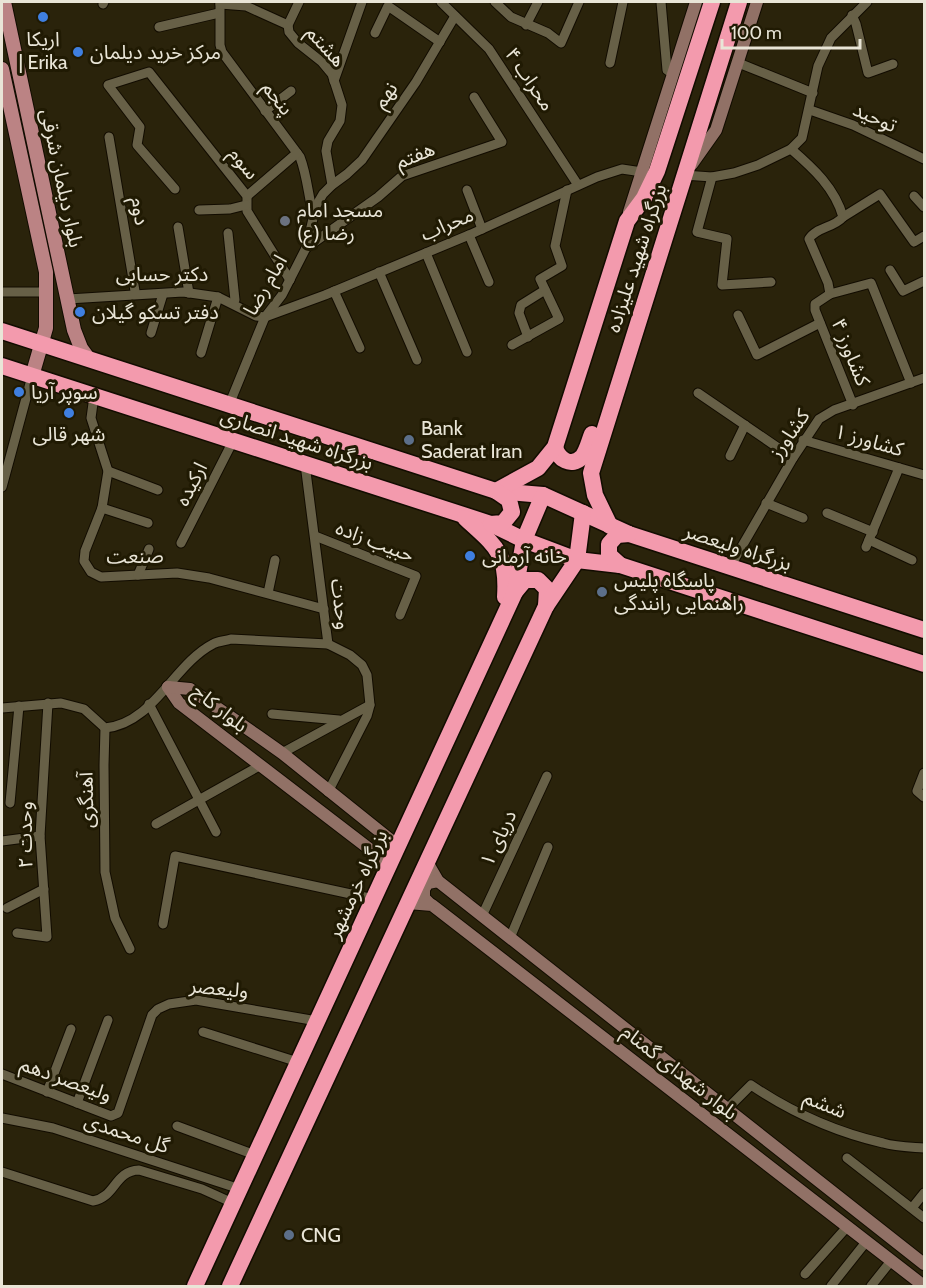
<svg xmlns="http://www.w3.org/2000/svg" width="926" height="1288" font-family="Cabin,'Noto Sans Arabic',sans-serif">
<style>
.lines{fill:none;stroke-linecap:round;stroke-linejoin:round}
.street-casing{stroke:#120c00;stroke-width:11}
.secondary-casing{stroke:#120c00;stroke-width:14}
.primary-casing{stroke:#120c00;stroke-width:16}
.highway-casing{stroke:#120c00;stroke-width:19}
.street{stroke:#676047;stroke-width:9}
.secondary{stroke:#917166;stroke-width:12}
.primary{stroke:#bb8384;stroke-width:14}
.highway{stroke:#f39aad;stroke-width:16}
.shop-dot{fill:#3f7fe0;stroke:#201a03;stroke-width:2}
.worship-dot{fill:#6b7280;stroke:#201a03;stroke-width:2}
.service-dot{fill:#5c6f8a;stroke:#201a03;stroke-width:2}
.labels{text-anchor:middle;stroke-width:6;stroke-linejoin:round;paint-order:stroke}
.poi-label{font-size:20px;fill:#e9e5d7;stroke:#201a03;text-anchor:start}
.street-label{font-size:20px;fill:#e9e5d7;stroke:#201a03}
</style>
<rect width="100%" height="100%" fill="#2a230b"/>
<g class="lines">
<defs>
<g id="street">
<path d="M220 2V45L222 52 300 157C307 175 308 194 313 214"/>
<path d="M299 2 288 25 289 32 298 43 322 62 332 74 342 105 340 121 328 141 326 151 332 185"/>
<path d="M441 2 489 49 578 185"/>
<path d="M495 2 511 17 548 33 561 43 579 2"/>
<path d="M661 2 667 70 673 74"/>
<path d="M103 4 104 2"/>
<path d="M220 4 246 6 288 25"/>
<path d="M852 15 856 24 868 73 893 64"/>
<path d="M526 25 538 2"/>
<path d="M159 27 219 13"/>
<path d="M375 33 388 6 440 42"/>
<path d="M610 63 623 2"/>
<path d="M741 64 813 93"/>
<path d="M334 81 362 2"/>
<path d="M810 110 853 125 924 159"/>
<path d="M265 111 291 91"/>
<path d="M109 137 135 291"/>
<path d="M791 149C813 168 835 188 843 217 834 228 816 227 809 239L828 283 830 294 815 304V310L853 405"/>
<path d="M684 175 712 177 734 173 758 165 791 149 802 138 818 66 831 38 867 2"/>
<path d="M712 177 697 232 727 239 722 285 771 282"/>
<path d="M175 189 137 145 140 127 108 85 149 72 247 196V211L290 280"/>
<path d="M467 190 482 229"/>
<path d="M247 196 297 153"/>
<path d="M914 196 924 207"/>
<path d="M199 210 230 209 246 205"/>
<path d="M843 217 880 194 914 242 924 236"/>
<path d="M178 227 189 293"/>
<path d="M228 233 235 300"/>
<path d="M469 235 489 282"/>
<path d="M306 248 378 197 402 176 502 142 474 97"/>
<path d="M426 253 467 352"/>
<path d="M890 270 903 291 924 281"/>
<path d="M379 272 417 360"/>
<path d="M334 291 360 348"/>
<path d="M2 292H45"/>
<path d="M830 294 871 283 911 383"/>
<path d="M68 299 183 292 218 297 256 316 265 317 325 295 469 235 597 177 622 169 642 172"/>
<path d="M738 315 757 355 820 323"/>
<path d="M151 333 163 294"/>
<path d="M528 337 519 313 521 305 545 290"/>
<path d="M512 345 559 319 540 279 562 266 555 246 567 190"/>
<path d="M201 353 218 297"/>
<path d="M698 393 793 458"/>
<path d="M94 396 91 418 108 471 102 508 85 551 84 561 91 572 101 577 177 573 209 578 324 609"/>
<path d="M229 405 265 317 282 295 306 248 316 206 323 194 332 185 347 174 362 160 416 82 455 16"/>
<path d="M803 440 924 475"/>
<path d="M730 456 745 425"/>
<path d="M305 464 328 644"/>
<path d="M108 471 158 490"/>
<path d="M2 487 32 376"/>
<path d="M766 503 803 518"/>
<path d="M102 508 148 523"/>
<path d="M827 513 873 532"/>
<path d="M315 536 416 576 400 615"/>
<path d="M869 540 912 560"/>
<path d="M181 543 233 441"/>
<path d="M866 547 899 468"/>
<path d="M730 567 793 458 819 419 834 410 924 378"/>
<path d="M138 575 149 549"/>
<path d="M268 593 275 560"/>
<path d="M149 704 216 832"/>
<path d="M2 708 61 703 84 709 105 728C153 724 174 664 213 644 218 641 225 641 231 639L328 644 350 655 362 665 367 675 370 705 367 716 328 792"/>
<path d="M272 714 339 720"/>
<path d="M105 728 104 765 105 872 115 918 130 949"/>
<path d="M282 753 370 705"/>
<path d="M924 773 917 791 924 797"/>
<path d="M10 803 19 706"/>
<path d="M156 824 261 765"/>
<path d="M2 841 40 836"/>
<path d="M7 908 44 889"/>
<path d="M482 916 547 776"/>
<path d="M163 924 175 856 374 899"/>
<path d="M17 933 47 937 40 836 48 703"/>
<path d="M510 938 548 847"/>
<path d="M203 1032 298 1062"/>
<path d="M2 1074 111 1116 118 1113 152 1015 158 1009 169 1004 196 1000 317 1021"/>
<path d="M47 1092 71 1029"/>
<path d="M77 1103 108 1020"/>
<path d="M727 1109 751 1085C791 1112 835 1132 883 1143 896 1147 911 1147 924 1148"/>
<path d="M2 1118 53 1128 240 1189"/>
<path d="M177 1126 255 1155"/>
<path d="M847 1158 924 1218"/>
<path d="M2 1172 93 1201C116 1197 114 1171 139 1170L202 1189 233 1203"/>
<path d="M912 1208 924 1193"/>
<path d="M805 1274 847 1227"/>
<path d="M831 1286 866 1242"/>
<path d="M871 1286 891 1261"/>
</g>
<g id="secondary">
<path d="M692 164 716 130 757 2"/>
<path d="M629 212 696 2"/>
<path d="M168 687 179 703 389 864"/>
<path d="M168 687 190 689 258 736 282 753 398 846"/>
<path d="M427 862 438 881 924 1264"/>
<path d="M408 903 432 905 924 1286"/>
<path d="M430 904 424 898V889L428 883 438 881"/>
</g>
<g id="primary">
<path d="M4 2 74 330 81 348 89 359"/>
<path d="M2 69 46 272V328L32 376"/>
</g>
<g id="highway">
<path d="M2 331 496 491 543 495 629 534 924 630"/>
<path d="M2 366 491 524 524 540 577 560 620 565 924 664"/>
<path d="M555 447C558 459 571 468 582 457 587 451 589 441 592 434"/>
<path d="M496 491 538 468 555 447 627 221 644 198 657 171 712 2"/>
<path d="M465 518C495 546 508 552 505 597"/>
<path d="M491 524 503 523 512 512 509 500 496 491"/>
<path d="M610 526 595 495 591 473 739 2"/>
<path d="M620 565 609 555V544L617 535 629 534"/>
<path d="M515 592 525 580H538L547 589 546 606"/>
<path d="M195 1286 515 592 524 540 543 495"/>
<path d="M230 1286 546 606 577 560 583 513"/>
</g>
</defs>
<use href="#street" class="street-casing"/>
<use href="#secondary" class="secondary-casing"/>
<use href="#primary" class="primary-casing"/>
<use href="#highway" class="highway-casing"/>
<use href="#street" class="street"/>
<use href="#secondary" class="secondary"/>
<use href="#primary" class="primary"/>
<use href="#highway" class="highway"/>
</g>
<g class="shop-dot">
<circle cx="43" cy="17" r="6"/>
<circle cx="78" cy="52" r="6"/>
<circle cx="80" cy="312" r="6"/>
<circle cx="19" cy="392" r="6"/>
<circle cx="69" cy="413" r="6"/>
<circle cx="470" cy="556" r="6"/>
</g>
<circle class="worship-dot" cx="285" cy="221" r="6"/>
<g class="service-dot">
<circle cx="409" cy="440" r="6"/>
<circle cx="602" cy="592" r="6"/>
<circle cx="289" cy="1235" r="6"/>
</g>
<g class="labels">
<g class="poi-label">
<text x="43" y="46" text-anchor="middle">اریکا<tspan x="43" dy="23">| Erika</tspan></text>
<text x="90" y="59">مرکز خرید دیلمان</text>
<text x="297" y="217">مسجد امام<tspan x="297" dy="23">رضا (ع)</tspan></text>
<text x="92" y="319">دفتر تسکو گیلان</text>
<text x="31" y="399">سوپر آریا</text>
<text x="421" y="435">Bank<tspan x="421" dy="23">Saderat Iran</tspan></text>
<text x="69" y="441" text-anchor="middle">شهر قالی</text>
<text x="482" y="563">خانه آرمانی</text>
<text x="614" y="587">پاسگاه پلیس<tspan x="614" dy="23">راهنمایی رانندگی</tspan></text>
<text x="301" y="1242">CNG</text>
</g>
<g class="street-label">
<text transform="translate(326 46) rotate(48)" y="7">هشتم</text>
<text transform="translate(530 79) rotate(56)" y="7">محراب ۴</text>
<text transform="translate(385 95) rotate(-55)" y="7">نهم</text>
<text transform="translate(278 98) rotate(52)" y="7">پنجم</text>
<text transform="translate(875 117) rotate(24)" y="7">توحید</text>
<text transform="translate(415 155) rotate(-22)" y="7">هفتم</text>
<text transform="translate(244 163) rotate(51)" y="7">سوم</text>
<text transform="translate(62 178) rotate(78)" y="7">بلوار دیلمان شرقی</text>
<text transform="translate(140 211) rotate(80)" y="7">دوم</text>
<text transform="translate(447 224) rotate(-23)" y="7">محراب</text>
<text transform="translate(636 258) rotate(-72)" y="7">بزرگراه شهید علیزاده</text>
<text x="162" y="281">دکتر حسابی</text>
<text transform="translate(265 285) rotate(-60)" y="7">امام رضا</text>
<text transform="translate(851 352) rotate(68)" y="7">کشاورز ۴</text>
<text transform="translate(789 434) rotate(-55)" y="7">کشاورز</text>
<text transform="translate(297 439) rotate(18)" y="7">بزرگراه شهید انصاری</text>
<text transform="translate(869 440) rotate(16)" y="7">کشاورز ۱</text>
<text transform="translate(191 484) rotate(-63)" y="7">ارکیده</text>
<text transform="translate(375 541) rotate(21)" y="7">حبیب زاده</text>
<text transform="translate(738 547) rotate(18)" y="7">بزرگراه ولیعصر</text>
<text transform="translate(135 556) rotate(-1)" y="7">صنعت</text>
<text transform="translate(341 604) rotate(83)" y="7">وحدت</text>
<text transform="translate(220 708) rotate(38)" y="7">بلوار کاج</text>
<text transform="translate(86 800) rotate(-91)" y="7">آهنگری</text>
<text transform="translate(25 835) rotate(-90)" y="7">وحدت ۲</text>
<text transform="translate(498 838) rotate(-65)" y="7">دریای ۱</text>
<text transform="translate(357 884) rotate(-65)" y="7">بزرگراه خرمشهر</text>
<text transform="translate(219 988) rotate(6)" y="7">ولیعصر</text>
<text transform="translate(680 1072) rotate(38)" y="7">بلوار شهدای گمنام</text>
<text transform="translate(66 1079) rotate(20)" y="7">ولیعصر دهم</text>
<text transform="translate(825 1104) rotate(22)" y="7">ششم</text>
<text transform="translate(127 1133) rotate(18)" y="7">گل محمدی</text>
</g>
</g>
<rect width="926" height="1288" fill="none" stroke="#e9e5d7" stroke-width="6"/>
<path d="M722 39v9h138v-9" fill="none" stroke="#e9e5d7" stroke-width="3"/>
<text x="731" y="39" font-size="18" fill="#e9e5d7" stroke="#201a03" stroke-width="4.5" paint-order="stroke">100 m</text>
</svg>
